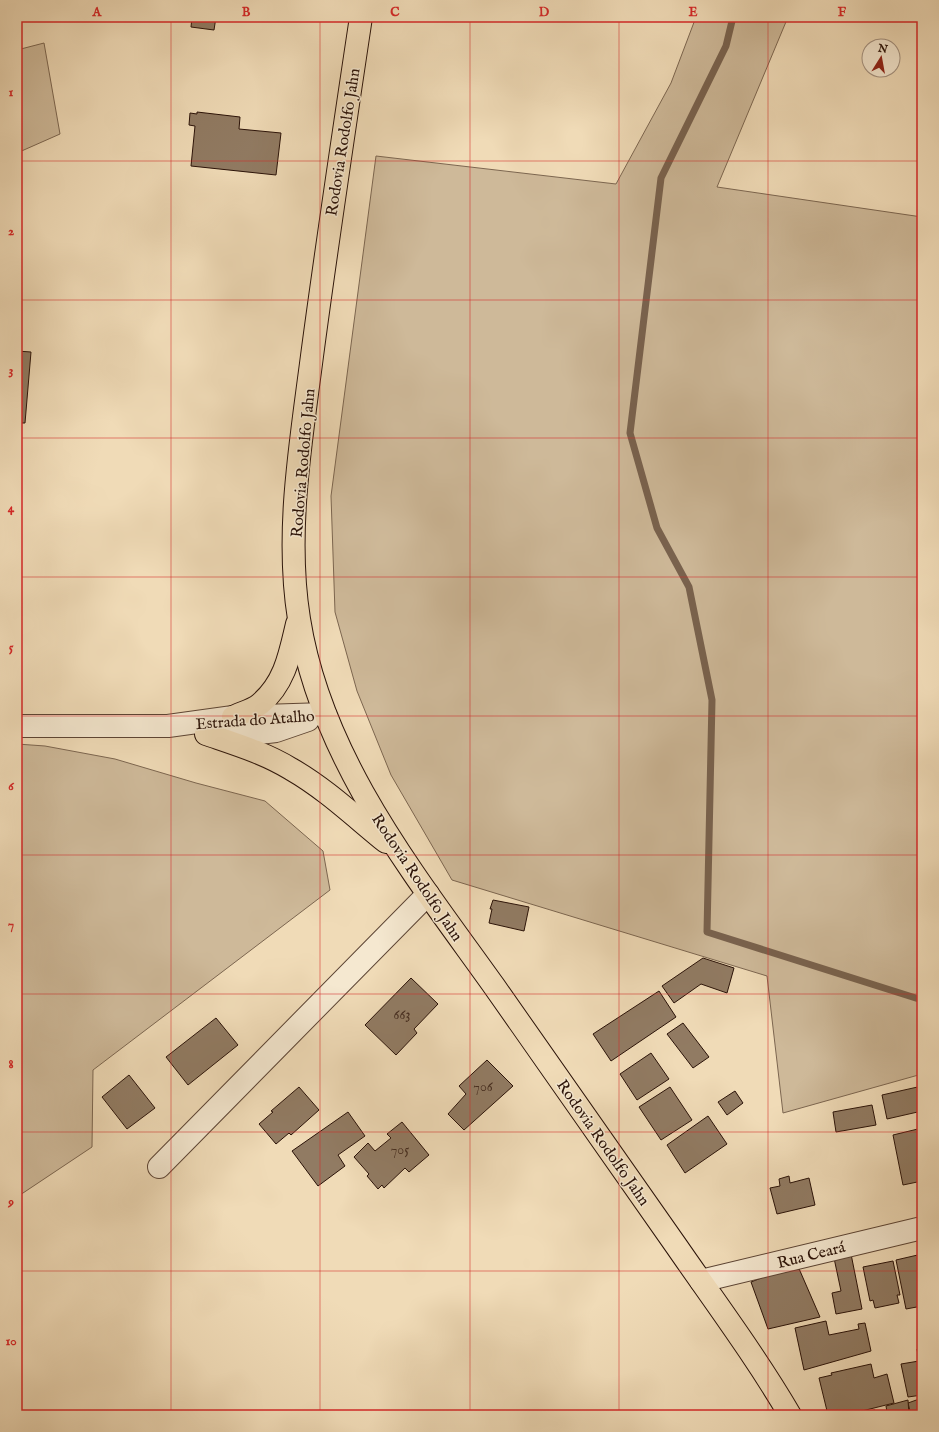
<svg xmlns="http://www.w3.org/2000/svg" width="939" height="1432" font-family="'IM FELL English',serif">
<style>
.green{fill:#ceb999;stroke:#7c6650}
.lines{fill:none;stroke-linecap:round;stroke-linejoin:round}
.stream{stroke:#79624e;stroke-width:7}
.building{fill:#917b63;stroke:#2a1208}
.minor-casing{stroke:#5c4434;stroke-width:24}
.major-casing{stroke:#2a1208;stroke-width:24}
.minor{stroke:#f5e8d0;stroke-width:22}
.major{stroke:#f0dbb7;stroke-width:22}
.grid{fill:none;stroke:#d62828;stroke-width:1;stroke-opacity:0.55}
.labels{text-anchor:middle;stroke-width:3;stroke-linejoin:round;paint-order:stroke}
.number-label{font-size:14px;fill:#442c1f}
.street-label{font-size:16px;fill:#2a1208;stroke:#f5e8d0}
.neatline{fill:none;stroke:#d62828;stroke-width:1.5}
.grid-label{font-size:13px;text-anchor:middle;font-weight:bold;fill:#d62828}
</style>
<rect width="100%" height="100%" fill="#f0dbb7"/>
<filter id="stains"><feTurbulence type="fractalNoise" baseFrequency=".005" numOctaves="4"/><feColorMatrix values="0 0 0 0 .2 0 0 0 0 .09 0 0 0 0 .02 0 0 0 .5 -.17"/></filter>
<radialGradient id="worn" r=".72"><stop offset=".6" stop-color="#630" stop-opacity="0"/><stop offset="1" stop-color="#630" stop-opacity=".3"/></radialGradient>
<g class="green">
<path d="M696 17H788L717 187 922 217V1074L783 1113 767 976 452 880 391 775 357 691 335 612 331 496 376 156 616 184 671 83Z"/>
<path d="M44 43 60 134 17 153V50Z"/>
<path d="M17 744 45 746 115 759 196 783 265 801 323 851 330 890 93 1070 92 1147 17 1197Z"/>
</g>
<g class="lines">
<path class="stream" d="M733 17 726 46 661 178 630 433 657 528 689 587 712 700 707 932 922 1000"/>
</g>
<g class="building">
<path d="M192 17H216L214 30 191 27Z"/>
<path d="M197 112 240 117 239 129 281 133 276 175 191 166 195 126 189 125 190 113 197 114Z"/>
<path d="M17 351 31 352 25 423H17Z"/>
<path d="M493 900 529 907 524 931 489 923 492 909H490Z"/>
<path d="M703 958 734 968 727 993 701 984 674 1003 662 986Z"/>
<path d="M411 978 438 1004 414 1029 417 1033 396 1055 365 1025Z"/>
<path d="M659 991 676 1017 611 1061 593 1034Z"/>
<path d="M216 1018 238 1045 188 1085 166 1057Z"/>
<path d="M683 1023 709 1057 693 1068 667 1034Z"/>
<path d="M651 1053 669 1079 637 1100 620 1074Z"/>
<path d="M487 1060 513 1086 464 1130 448 1114 466 1094 459 1086Z"/>
<path d="M129 1075 155 1108 127 1129 102 1097Z"/>
<path d="M922 1086V1111L887 1119 882 1095Z"/>
<path d="M299 1087 319 1110 291 1135 289 1133 276 1144 259 1124 273 1112 271 1111Z"/>
<path d="M670 1087 692 1120 661 1140 639 1107Z"/>
<path d="M735 1091 743 1103 727 1115 718 1102Z"/>
<path d="M872 1105 876 1125 836 1132 833 1112Z"/>
<path d="M348 1112 365 1136 338 1155 345 1166 318 1186 292 1151Z"/>
<path d="M708 1116 727 1144 685 1173 667 1145Z"/>
<path d="M402 1122 429 1155 409 1172 405 1168 384 1188 382 1185 378 1189 367 1176 369 1174 354 1157 368 1143 375 1151 391 1138 387 1134Z"/>
<path d="M922 1128V1181L903 1185 893 1135Z"/>
<path d="M789 1176 790 1183 809 1178 815 1205 777 1214 770 1188 780 1186 779 1179Z"/>
<path d="M851 1254 862 1309 836 1314 832 1293 841 1291 834 1258Z"/>
<path d="M922 1254V1306L906 1309 896 1260Z"/>
<path d="M893 1261 900 1295H897L899 1303 875 1308 873 1300 870 1301 863 1267Z"/>
<path d="M797 1264 820 1317 768 1329 751 1282Z"/>
<path d="M826 1321 829 1335 859 1329 858 1324 865 1323 871 1351 804 1370 795 1328Z"/>
<path d="M922 1348V1395L908 1397 901 1364 919 1361 917 1349Z"/>
<path d="M871 1364 874 1378 887 1374 894 1403 846 1415H828L819 1378 832 1375 831 1373Z"/>
<path d="M922 1398V1415H911L908 1403Z"/>
<path d="M908 1400 909 1415H851L875 1410 876 1415 887 1412 886 1406Z"/>
</g>
<g class="lines">
<defs>
<g id="minor">
<path d="M17 726H168L233 717 325 714"/>
<path d="M215 734 243 735 276 731 308 720"/>
<path d="M159 1167 428 894"/>
<path d="M701 1281 922 1228"/>
</g>
<g id="major">
<path d="M361 17C344 130 327 243 312 356 301 442 285 532 299 619 321 759 414 874 494 986 555 1073 616 1160 677 1247 715 1302 756 1357 790 1415"/>
<path d="M233 717C241 713 253 710 260 704 285 683 290 654 297 624"/>
<path d="M206 734C235 744 265 753 291 769 326 789 355 817 386 842"/>
</g>
</defs>
<use href="#minor" class="minor-casing"/>
<use href="#major" class="major-casing"/>
<use href="#minor" class="minor"/>
<use href="#major" class="major"/>
</g>
<path class="grid" d="M171 17V1415M320 17V1415M470 17V1415M619 17V1415M768 17V1415M17 161H922M17 300H922M17 438H922M17 577H922M17 716H922M17 855H922M17 994H922M17 1132H922M17 1271H922"/>
<g class="labels">
<g class="number-label">
<text x="402" y="1019">663</text>
<text x="483" y="1091">706</text>
<text x="400" y="1154">705</text>
</g>
<g class="street-label">
<text transform="translate(342 142) rotate(-81)" y="6">Rodovia Rodolfo Jahn</text>
<text transform="translate(302 463) rotate(-85)" y="6">Rodovia Rodolfo Jahn</text>
<text transform="translate(255 719) rotate(-4)" y="6">Estrada do Atalho</text>
<text transform="translate(418 877) rotate(56)" y="6">Rodovia Rodolfo Jahn</text>
<text transform="translate(604 1142) rotate(55)" y="6">Rodovia Rodolfo Jahn</text>
<text transform="translate(811 1254) rotate(-14)" y="6">Rua Ceará</text>
</g>
</g>
<rect width="939" height="1432" fill="none" stroke="#f0dbb7" stroke-width="44"/>
<g transform="translate(881 58) rotate(11)"><circle r="19" fill="#f5e8d0" stroke="#a49280"/>
<path d="M0-3L7 15L0 10L-7 15Z" fill="#8f2418"/>
<text y="-6" font-size="11" font-weight="bold" text-anchor="middle" fill="#2a1208">N</text>
</g>
<rect x="22" y="22" width="895" height="1388" class="neatline"/>
<g class="grid-label">
<text x="97" y="16">A</text>
<text x="246" y="16">B</text>
<text x="395" y="16">C</text>
<text x="544" y="16">D</text>
<text x="693" y="16">E</text>
<text x="842" y="16">F</text>
<text x="11" y="96">1</text>
<text x="11" y="235">2</text>
<text x="11" y="374">3</text>
<text x="11" y="512">4</text>
<text x="11" y="651">5</text>
<text x="11" y="790">6</text>
<text x="11" y="929">7</text>
<text x="11" y="1068">8</text>
<text x="11" y="1206">9</text>
<text x="11" y="1345">10</text>
</g>
<rect width="100%" height="100%" filter="url(#stains)"/>
<rect width="100%" height="100%" fill="url(#worn)"/>
</svg>
